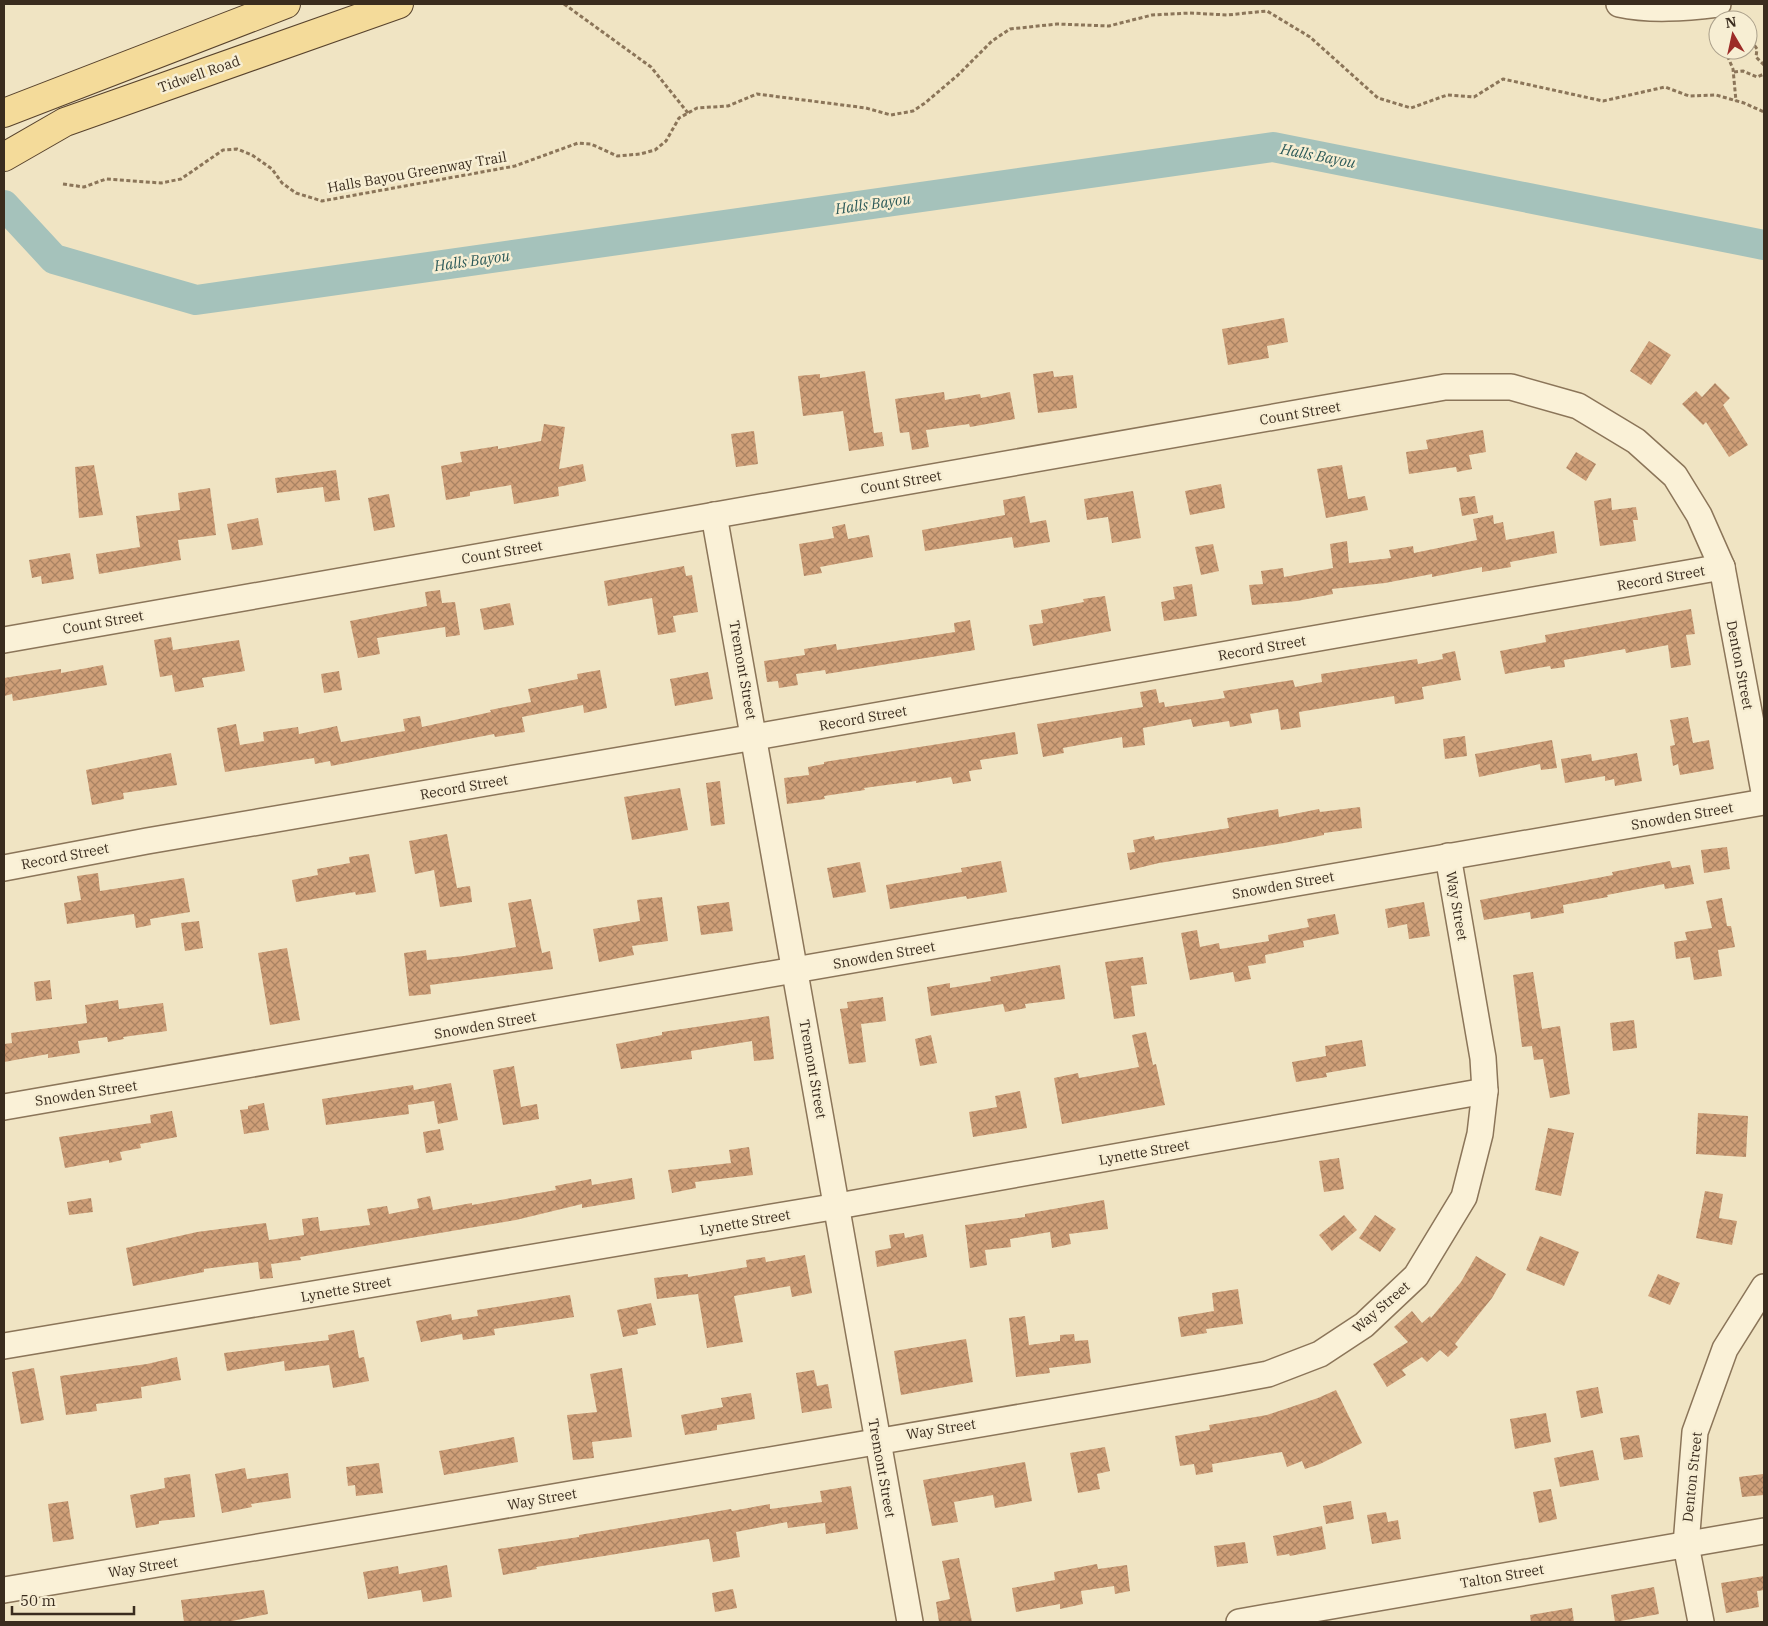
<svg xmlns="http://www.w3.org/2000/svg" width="1768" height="1626" font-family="'IBM Plex Serif',serif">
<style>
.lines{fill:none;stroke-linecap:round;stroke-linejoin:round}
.river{stroke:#a5c2bb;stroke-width:30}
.building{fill:url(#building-cross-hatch)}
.minor-casing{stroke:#8b7559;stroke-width:28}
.major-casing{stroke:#58432d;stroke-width:30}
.path{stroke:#8b7559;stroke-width:3;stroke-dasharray:4 2.5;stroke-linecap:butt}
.minor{stroke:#faf1d7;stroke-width:25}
.major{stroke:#f4db9a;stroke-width:28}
.labels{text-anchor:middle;stroke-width:5;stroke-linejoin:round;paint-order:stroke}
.street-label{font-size:14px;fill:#3a2c1e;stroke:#f7eed3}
.water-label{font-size:15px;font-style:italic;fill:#2c5a59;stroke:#f7eed3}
</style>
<defs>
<pattern id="building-cross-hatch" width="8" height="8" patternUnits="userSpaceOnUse" patternTransform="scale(1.25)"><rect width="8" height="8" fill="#cf9f78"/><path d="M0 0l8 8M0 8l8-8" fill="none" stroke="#a98262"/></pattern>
</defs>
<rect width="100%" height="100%" fill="#f0e4c3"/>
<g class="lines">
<path class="river" d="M4 205 54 259 196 300 1273 147 1764 245"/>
</g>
<g class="building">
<path d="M1284 318 1288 342 1267 346 1269 358 1228 365 1222 329Z"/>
<path d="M1649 341 1671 355 1651 385 1630 371Z"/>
<path d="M865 371 874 433 882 432 884 446 849 451 843 411 803 416 798 376 820 374V378Z"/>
<path d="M1053 371 1054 377 1073 375 1077 408 1038 413 1033 374Z"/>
<path d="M1715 383 1730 398 1723 405 1748 445 1729 457 1706 422 1703 425 1682 404 1696 391 1702 397Z"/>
<path d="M944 392 945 400 980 394 981 398 1010 392 1015 419 970 427 969 424 926 430 929 447 912 450 909 432 900 433 895 399Z"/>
<path d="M544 424 565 427 559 469 583 464 586 481 558 487 559 496 514 504 511 485 470 492V496L446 500 441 466 462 462 460 452 498 446V449L541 441Z"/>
<path d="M1483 430 1486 452 1469 455 1472 469 1457 472 1456 467 1409 474 1406 452 1428 449 1426 440Z"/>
<path d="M754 431 758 464 736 467 731 434Z"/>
<path d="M1576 452 1596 464 1586 481 1566 468Z"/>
<path d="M94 465 103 515 79 518 75 467Z"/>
<path d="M1342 465 1348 499 1365 496 1368 510 1326 518 1317 469Z"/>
<path d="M336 470 340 500 325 502 323 487 277 493 275 478Z"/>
<path d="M1221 484 1225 508 1190 515 1185 491Z"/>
<path d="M210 488 216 535 178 540 181 560 99 574 96 554 140 547 136 516 180 510 178 493Z"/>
<path d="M1133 491 1141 538 1112 543 1108 517 1087 520 1084 499Z"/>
<path d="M389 494 395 527 374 531 368 498Z"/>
<path d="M1025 496 1030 523 1046 520 1050 542 1014 548 1012 537 925 551 922 530 1005 515 1003 500Z"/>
<path d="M1475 496 1478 513 1462 516 1459 498Z"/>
<path d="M1611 498 1612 510 1636 507 1638 520H1633L1636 541 1600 546 1594 501Z"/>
<path d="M1493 515 1494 524 1503 522 1506 540 1554 531 1557 553 1510 562 1511 567 1482 572V567L1432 577V574L1385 583 1332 589 1333 594 1297 601 1252 605 1249 585 1263 584 1261 571 1283 568 1284 577 1333 568 1330 544 1347 541 1349 563 1391 558 1389 550 1413 546 1414 553 1477 540 1473 519Z"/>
<path d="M258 518 263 545 232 550 227 524Z"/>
<path d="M845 524 848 539 869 535 873 557 820 567 822 573 804 576 799 544 834 538 832 527Z"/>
<path d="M1213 544 1219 571 1201 575 1195 547Z"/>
<path d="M70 553 74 579 42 584 41 576 32 578 29 560Z"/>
<path d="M684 566 686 576 692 575 698 612 673 616 676 632 658 635 652 598 608 606 604 581Z"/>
<path d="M1192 584 1197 616 1164 621 1161 602 1175 599 1173 587Z"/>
<path d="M440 590 442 603 455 602 460 635 446 637 445 627 377 638 380 654 358 658 350 621 427 606 425 592Z"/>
<path d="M1105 596 1111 631 1033 646 1029 625 1043 623 1041 610 1084 602 1083 599Z"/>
<path d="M510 603 514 625 484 630 480 609Z"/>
<path d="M1691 609 1695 634 1686 635 1691 665 1671 668 1668 645 1626 653 1625 649 1564 660 1565 667 1551 669 1550 666 1505 674 1500 651 1546 642 1545 635Z"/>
<path d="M970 620 975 650 826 674 825 670 796 674 798 685 779 688 778 681 767 682 764 661 805 655 804 649 836 644 837 650 955 632 954 623Z"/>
<path d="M171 637 173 650 239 640 245 671 202 678 204 687 175 692 172 675 160 677 154 640Z"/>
<path d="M1455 651 1461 680 1422 687 1424 699 1395 704 1394 696 1299 712 1301 727 1281 730 1278 709 1250 714 1252 723 1230 727 1229 721 1193 727 1191 719 1143 728 1145 745 1123 748 1122 737 1063 748 1064 753 1043 757 1037 724 1143 707 1140 692 1156 689 1159 703 1164 702 1165 707 1225 698 1223 691 1293 680 1295 687 1322 682 1321 674 1417 659 1418 664 1443 659 1442 654Z"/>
<path d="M103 665 107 685 13 701 12 694 4 696V678L61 669V673Z"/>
<path d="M600 670 607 708 584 713 583 705 522 717 525 732 495 737 494 734 331 766 330 761 315 764 314 758 225 772 217 728 236 724 240 745 264 741 263 732 298 727 299 734 337 726 341 742 405 731 403 719 420 716 422 727 491 712 490 710 531 702 528 689 578 679 577 674Z"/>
<path d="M339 671 342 690 324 693 321 674Z"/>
<path d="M708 672 713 699 675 706 670 679Z"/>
<path d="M1688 717 1693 743 1709 740 1714 769 1680 775 1678 764 1673 766 1670 746 1675 745 1670 720Z"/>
<path d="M1015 732 1018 754 980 760 982 769 969 771 971 781 953 784 951 777 916 783V781L864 788 865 790 824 796 825 799 787 804 784 778 809 775 808 767 824 764V762Z"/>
<path d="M1465 736 1467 756 1445 759 1443 739Z"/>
<path d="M1552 740 1557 768 1541 770 1540 764 1479 777 1475 754Z"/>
<path d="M171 753 177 785 123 793 124 799 92 805 86 770Z"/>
<path d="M1637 753 1642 781 1615 786 1614 779 1605 781V776L1565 783 1561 759 1591 754 1592 761Z"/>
<path d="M720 781 725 824 711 826 706 783Z"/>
<path d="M680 788 688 830 632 840 624 797Z"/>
<path d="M1360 807 1362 828 1324 833V835L1284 843 1159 863 1130 870 1127 853 1135 852 1133 840 1154 836 1155 840 1229 828 1227 818 1278 809 1279 817 1319 809 1320 812Z"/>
<path d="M447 834 457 888 470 886 472 902 440 907 434 870 415 874 409 841Z"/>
<path d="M1727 847 1730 869 1704 873 1701 850Z"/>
<path d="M369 854 376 892 356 895 355 892 296 902 292 880 318 875 317 869 350 863 349 857Z"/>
<path d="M1001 861 1007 892 967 899 966 896 890 909 886 885 962 872 961 868Z"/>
<path d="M1670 861 1672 868 1690 865 1694 884 1665 889 1664 884 1607 895 1608 897 1563 905 1564 913 1531 919 1530 912 1484 920 1480 900 1613 875 1612 872Z"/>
<path d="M860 862 866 892 833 898 827 868Z"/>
<path d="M98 873 100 891 184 878 190 912 150 919 151 925 136 928 134 914 67 924 64 903 81 900 77 876Z"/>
<path d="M662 897 668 941 632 946 634 955 599 962 593 929 640 921 637 900Z"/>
<path d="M1722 898 1727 926H1731L1735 947 1718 950 1722 976 1694 980 1690 957 1676 959 1674 942 1687 940 1685 932 1712 928 1706 901Z"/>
<path d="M531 899 542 953 550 951 553 969 430 985 431 994 409 996 404 953 426 950 427 960 464 956 516 947 508 903Z"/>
<path d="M729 902 733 931 701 935 697 906Z"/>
<path d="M1424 902 1430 936 1409 939 1407 924 1388 928 1385 909Z"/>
<path d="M1335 914 1339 934 1303 941 1304 947 1265 955 1266 963 1248 966 1251 979 1235 982 1233 972 1190 980 1181 933 1197 930 1200 947 1219 943 1220 949 1269 941 1268 935 1309 927 1307 919Z"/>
<path d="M199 921 203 948 185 951 181 923Z"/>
<path d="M287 948 300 1020 270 1025 258 953Z"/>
<path d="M1143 957 1147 984 1131 986 1135 1016 1114 1019 1105 962Z"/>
<path d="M1060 965 1065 999 1025 1004 1026 1008 1005 1012 1003 1004 931 1016 927 987 950 983V988L991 981 990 977Z"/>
<path d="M1533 972 1542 1029 1560 1026 1570 1094 1550 1098 1543 1059 1534 1060 1532 1046 1522 1047 1513 975Z"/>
<path d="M50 980 52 999 36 1001 34 982Z"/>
<path d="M883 997 886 1021 861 1024 866 1062 849 1064 840 1009 848 1008 847 1002Z"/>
<path d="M118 1000 119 1009 163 1003 167 1031 123 1037 124 1039 108 1042 107 1037 78 1041 80 1053 48 1058V1054L4 1062V1044L12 1043 11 1033 87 1023 85 1005Z"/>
<path d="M769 1016 774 1059 754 1061 752 1041 691 1051 692 1059 621 1069 616 1044 662 1035V1032Z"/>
<path d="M1634 1020 1637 1048 1613 1051 1610 1023Z"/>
<path d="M1146 1032 1153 1065 1156 1064 1165 1105 1062 1124 1054 1078 1078 1073 1079 1078 1139 1067 1132 1035Z"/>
<path d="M931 1035 937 1063 920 1066 915 1039Z"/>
<path d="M1362 1040 1366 1066 1326 1073 1327 1077 1296 1082 1292 1062 1326 1056 1325 1046Z"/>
<path d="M514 1066 521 1107 537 1104 539 1119 503 1125 493 1070Z"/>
<path d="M451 1083 458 1120 438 1124 434 1101 408 1105 409 1114 326 1125 322 1099 413 1085 414 1090Z"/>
<path d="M1020 1091 1027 1128 973 1137 969 1112 997 1107 995 1096Z"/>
<path d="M264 1103 269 1130 244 1134 240 1110 248 1109V1106Z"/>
<path d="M172 1111 177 1137 140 1144 141 1148 120 1152 122 1160 109 1163V1160L65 1168 59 1137 151 1123 150 1115Z"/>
<path d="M1698 1113 1748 1116 1746 1157 1696 1154Z"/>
<path d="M1548 1128 1574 1133 1561 1196 1535 1190Z"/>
<path d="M440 1129 444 1150 426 1153 423 1132Z"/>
<path d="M749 1147 753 1175 695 1182 696 1188 672 1193 668 1170 731 1163 729 1150Z"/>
<path d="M1339 1158 1344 1189 1324 1192 1319 1161Z"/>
<path d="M632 1178 635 1199 582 1208V1204L516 1220 300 1257 301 1260 271 1264 273 1278 260 1279 258 1262 204 1269V1272L133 1286 126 1248 197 1232 266 1223 269 1240 304 1235 302 1219 318 1217 320 1231 370 1225 367 1209 387 1206 389 1214 419 1208 417 1199 430 1196 433 1210 472 1203V1205L556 1190 555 1186 591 1179 592 1185Z"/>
<path d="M1705 1191 1723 1194 1719 1218 1737 1221 1732 1245 1696 1238Z"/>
<path d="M91 1198 93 1212 69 1215 67 1202Z"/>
<path d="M1104 1200 1108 1229 1069 1234 1071 1244 1052 1248 1050 1232 1010 1239 1011 1247 985 1250 987 1265 970 1268 965 1225 1025 1217V1214Z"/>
<path d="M1344 1215 1357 1230 1332 1251 1319 1235Z"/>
<path d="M1375 1215 1396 1229 1380 1252 1359 1238Z"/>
<path d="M904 1233 905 1238 923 1234 927 1257 877 1267 875 1251 891 1248 889 1235Z"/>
<path d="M1540 1236 1579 1252 1564 1286 1526 1270Z"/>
<path d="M805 1255 812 1293 792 1297 790 1286 734 1296 743 1342 707 1348 698 1294 657 1299 654 1278 688 1274V1277L747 1267 746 1260 765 1257 766 1262Z"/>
<path d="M1476 1256 1506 1274 1492 1298 1455 1344 1458 1347 1448 1357 1440 1350 1427 1362 1422 1357 1402 1370 1406 1375 1387 1387 1373 1364 1408 1342 1394 1327 1412 1311 1422 1323 1430 1316 1431 1318 1461 1282Z"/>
<path d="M1658 1274 1680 1283 1670 1305 1648 1296Z"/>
<path d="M1238 1289 1243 1324 1206 1329 1207 1333 1181 1337 1178 1317 1214 1311 1212 1293Z"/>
<path d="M570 1295 574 1317 494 1329 495 1335 463 1340 462 1334 421 1342 416 1321 451 1314 452 1320 478 1316 477 1310Z"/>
<path d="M651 1303 656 1325 637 1329 638 1334 623 1337 617 1310Z"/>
<path d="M1025 1316 1029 1345 1060 1341V1335L1074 1334 1075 1341 1088 1340 1091 1363 1049 1368 1050 1373 1016 1377 1009 1318Z"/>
<path d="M354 1330 359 1358 364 1357 369 1381 333 1388 329 1365 285 1371 284 1361 227 1371 224 1353 329 1340 328 1335Z"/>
<path d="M966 1339 973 1382 901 1395 894 1351Z"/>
<path d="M177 1357 181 1380 141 1387 142 1398 96 1404 97 1411 66 1415 60 1376 147 1364Z"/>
<path d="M34 1368 44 1420 21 1424 12 1372Z"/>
<path d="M622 1368 632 1437 592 1442 594 1458 573 1460 567 1415 597 1412 590 1374Z"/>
<path d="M814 1370 817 1386 828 1384 832 1408 802 1413 796 1373Z"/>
<path d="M1598 1387 1603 1413 1581 1418 1576 1391Z"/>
<path d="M1336 1390 1362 1443 1320 1464 1305 1469 1302 1461 1287 1467 1282 1452 1212 1464 1213 1472 1196 1475 1194 1464 1180 1466 1175 1436 1210 1430 1209 1425 1267 1415 1318 1398Z"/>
<path d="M751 1393 755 1419 717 1425V1430L685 1435 681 1415 723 1407 721 1398Z"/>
<path d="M1546 1413 1551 1442 1515 1449 1510 1419Z"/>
<path d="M1639 1435 1643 1457 1624 1460 1620 1438Z"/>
<path d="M514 1437 518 1462 444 1475 439 1451Z"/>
<path d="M1105 1447 1110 1471 1097 1474 1100 1489 1078 1493 1070 1453Z"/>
<path d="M1593 1450 1599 1480 1560 1487 1554 1458Z"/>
<path d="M1025 1462 1032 1501 995 1508 993 1495 954 1502 958 1522 932 1526 923 1480Z"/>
<path d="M379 1463 383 1493 356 1496 355 1485 348 1486 346 1467Z"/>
<path d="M245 1468 247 1479 288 1473 291 1498 251 1504 252 1507 222 1513 215 1474Z"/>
<path d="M190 1474 195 1517 159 1521V1524L136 1528 130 1495 165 1488 164 1478Z"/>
<path d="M1763 1474 1764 1495 1742 1497 1739 1477Z"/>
<path d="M851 1486 858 1529 826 1534 825 1523 788 1528 787 1522 736 1532 740 1557 713 1562 709 1539 536 1567 537 1569 503 1575 498 1549 579 1537V1535L731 1509 732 1511 770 1504V1509L822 1502 820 1491Z"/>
<path d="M1551 1489 1557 1519 1539 1523 1533 1492Z"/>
<path d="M68 1501 74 1539 53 1542 48 1504Z"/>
<path d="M1351 1501 1354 1519 1326 1524 1323 1506Z"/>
<path d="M1386 1512 1388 1522 1398 1520 1401 1539 1372 1544 1367 1515Z"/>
<path d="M1322 1526 1326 1549 1290 1556 1289 1554 1277 1556 1273 1536Z"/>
<path d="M1245 1542 1248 1563 1217 1567 1214 1546Z"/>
<path d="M959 1558 972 1622H939L936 1602 950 1599 942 1561Z"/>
<path d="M1097 1564 1098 1569 1127 1565 1130 1591 1115 1594 1114 1586 1081 1591 1083 1604 1060 1609V1604L1016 1612 1012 1588 1055 1580 1054 1572Z"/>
<path d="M447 1565 452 1597 423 1602 421 1590 368 1599 363 1572 398 1566 399 1574Z"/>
<path d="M1764 1576V1590L1757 1591 1759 1607 1726 1613 1721 1583Z"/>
<path d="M1654 1587 1659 1614 1615 1622 1611 1595Z"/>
<path d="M733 1589 737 1608 715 1612 712 1593Z"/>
<path d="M264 1590 268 1614 227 1622H184L181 1600Z"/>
<path d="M1572 1608 1574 1622H1531L1530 1615Z"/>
</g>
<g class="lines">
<defs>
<g id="minor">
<path d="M1619 4C1651 11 1685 8 1718 4"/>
<path d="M714 515 910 1622"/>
<path d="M4 640 1445 387H1511L1578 406 1636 441 1675 476 1699 515 1722 567 1764 792"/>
<path d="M4 868 147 841 755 737 1722 567"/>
<path d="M4 1107 1764 802"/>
<path d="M4 1346 838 1206 1485 1091"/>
<path d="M4 1590C410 1524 814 1450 1220 1383L1268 1374 1320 1354 1364 1325 1416 1276 1464 1197 1480 1134 1485 1091 1483 1058 1448 856"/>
<path d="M1239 1622 1764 1531"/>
<path d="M1701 1622 1686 1545 1695 1432 1725 1349 1764 1287"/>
</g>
<g id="major">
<path d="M4 113 286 4"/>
<path d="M4 157 65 122 399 4"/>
</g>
</defs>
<use href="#minor" class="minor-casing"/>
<use href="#major" class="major-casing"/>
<g class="path">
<path d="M564 4 651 67 688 113"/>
<path d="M1715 23 1718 32"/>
<path d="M1748 47 1755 46 1757 49 1756 57 1764 65"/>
<path d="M1725 50 1733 69 1736 101"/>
<path d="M1734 72 1743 71 1757 77 1764 74"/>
<path d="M63 184 84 187 106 179 161 183 181 179 223 150 237 149 252 155 272 169 282 183 296 193 322 201 515 166 578 143 591 144 617 156 640 154 655 150 666 141 679 118 697 108 728 106 757 94 866 108 891 115 913 111 925 103 958 75 992 41 1010 29 1057 24 1109 26 1152 15 1190 13 1227 15 1267 11 1310 37 1378 98 1411 108 1447 95 1474 97 1503 79 1603 101 1665 87 1689 96 1716 95 1744 103 1764 112"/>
</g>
<use href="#minor" class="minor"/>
<use href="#major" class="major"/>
</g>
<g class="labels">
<g class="street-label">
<text transform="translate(199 74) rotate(-19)" y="5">Tidwell Road</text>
<text transform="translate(417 172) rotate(-10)" y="5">Halls Bayou Greenway Trail</text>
<text transform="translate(1300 413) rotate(-10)" y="5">Count Street</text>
<text transform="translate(901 482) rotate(-10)" y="5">Count Street</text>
<text transform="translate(502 552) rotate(-10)" y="5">Count Street</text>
<text transform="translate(1661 578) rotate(-10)" y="5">Record Street</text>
<text transform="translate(103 622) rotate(-10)" y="5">Count Street</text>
<text transform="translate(1262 648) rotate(-10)" y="5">Record Street</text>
<text transform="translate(1740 665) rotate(79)" y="5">Denton Street</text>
<text transform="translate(743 670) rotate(80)" y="5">Tremont Street</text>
<text transform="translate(863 718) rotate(-10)" y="5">Record Street</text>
<text transform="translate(464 787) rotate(-10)" y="5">Record Street</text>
<text transform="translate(1682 816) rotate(-10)" y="5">Snowden Street</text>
<text transform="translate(65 856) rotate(-11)" y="5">Record Street</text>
<text transform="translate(1283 885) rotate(-10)" y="5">Snowden Street</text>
<text transform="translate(1457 906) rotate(80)" y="5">Way Street</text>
<text transform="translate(884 955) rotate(-10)" y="5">Snowden Street</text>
<text transform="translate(485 1025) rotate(-10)" y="5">Snowden Street</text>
<text transform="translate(813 1069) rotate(80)" y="5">Tremont Street</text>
<text transform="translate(86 1093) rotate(-9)" y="5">Snowden Street</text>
<text transform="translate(1144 1152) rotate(-10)" y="5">Lynette Street</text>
<text transform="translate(745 1222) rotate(-10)" y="5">Lynette Street</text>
<text transform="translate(346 1289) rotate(-10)" y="5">Lynette Street</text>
<text transform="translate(1381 1307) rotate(-41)" y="5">Way Street</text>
<text transform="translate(941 1429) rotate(-9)" y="5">Way Street</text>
<text transform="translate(882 1468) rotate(80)" y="5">Tremont Street</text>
<text transform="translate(1692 1477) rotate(-84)" y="5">Denton Street</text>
<text transform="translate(542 1499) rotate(-10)" y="5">Way Street</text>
<text transform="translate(143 1567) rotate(-9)" y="5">Way Street</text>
<text transform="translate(1502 1576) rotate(-10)" y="5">Talton Street</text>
</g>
<g class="water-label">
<text transform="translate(1318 156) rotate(11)" y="5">Halls Bayou</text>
<text transform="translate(873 204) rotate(-8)" y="5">Halls Bayou</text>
<text transform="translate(472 261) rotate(-8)" y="5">Halls Bayou</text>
</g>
</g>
<rect width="1768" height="1626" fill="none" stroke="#3a2c1e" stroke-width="10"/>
<g transform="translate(1733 35) rotate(351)"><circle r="24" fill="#f7eed3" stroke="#aba08b"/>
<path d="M0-4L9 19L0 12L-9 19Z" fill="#9c2b27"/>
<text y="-8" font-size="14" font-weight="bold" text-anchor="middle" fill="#3a2c1e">N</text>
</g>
<path d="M12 1606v8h122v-8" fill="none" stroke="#3a2c1e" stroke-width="2.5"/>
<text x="20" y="1606" font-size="15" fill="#3a2c1e" stroke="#f7eed3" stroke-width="4" paint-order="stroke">50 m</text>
</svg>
